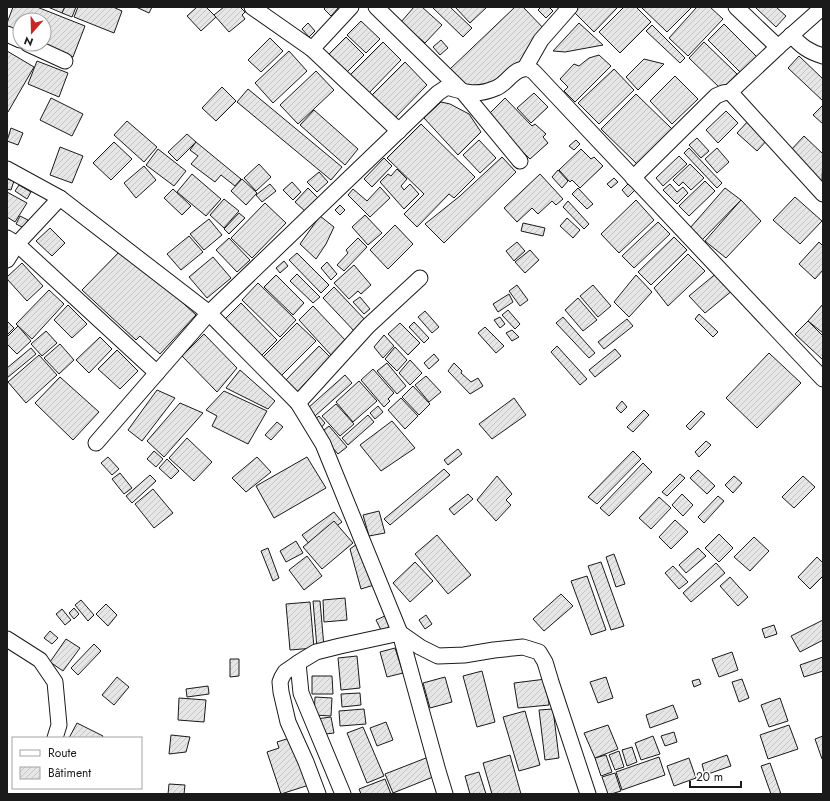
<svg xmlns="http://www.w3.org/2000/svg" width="830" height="801" font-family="Jost,sans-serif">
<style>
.building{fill:url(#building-hatch);stroke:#1a1a1a}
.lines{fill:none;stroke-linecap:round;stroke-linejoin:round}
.street-casing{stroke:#1a1a1a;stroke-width:17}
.street{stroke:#fff;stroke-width:15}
</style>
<defs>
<pattern id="building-hatch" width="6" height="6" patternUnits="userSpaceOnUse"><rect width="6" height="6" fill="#e6e6e6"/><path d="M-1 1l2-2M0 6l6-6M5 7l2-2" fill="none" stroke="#c5c5c5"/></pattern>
</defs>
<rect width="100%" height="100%" fill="#fff"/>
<g class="building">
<path d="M13 7H37L85 26 73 57 40 44H44V20H20V36L7 31V23Z"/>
<path d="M48 7H65L62 13Z"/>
<path d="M65 7H76L72 17 62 13Z"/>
<path d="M78 7H113L122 11 114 33 74 17Z"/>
<path d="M136 7H152L149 13Z"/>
<path d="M197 7H206L216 17 201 31 187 16Z"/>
<path d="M224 7H240L245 12 242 15 245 19 229 32 214 15Z"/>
<path d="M326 7H337L338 8 331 16 324 9Z"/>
<path d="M414 7H422L442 25 425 43 401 22Z"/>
<path d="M432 7H450L472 28 463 37Z"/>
<path d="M455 7H487L470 23Z"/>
<path d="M515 7H523L549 34 521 78 478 100 449 70Z"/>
<path d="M541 7H549L553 11 546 18 538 10Z"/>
<path d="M578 7H618L594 32 573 11Z"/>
<path d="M624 7H636L651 22 620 53 599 32Z"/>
<path d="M641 7H692L667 32Z"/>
<path d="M697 7H710L723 19 688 56 669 38Z"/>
<path d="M755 7H776L786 16 776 27Z"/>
<path d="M361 21 380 39 366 53 347 35Z"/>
<path d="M308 23 315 31 309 37 302 29Z"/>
<path d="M579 23 603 45 565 52 553 51Z"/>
<path d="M724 24 758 58 742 74 708 40Z"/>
<path d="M652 25 685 58 680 63 646 31Z"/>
<path d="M346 37 364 55 346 73 328 55Z"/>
<path d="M270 38 283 51 261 72 248 60Z"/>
<path d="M441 40 448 48 440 55 433 47Z"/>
<path d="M383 42 401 60 367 95 348 77Z"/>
<path d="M704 42 737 74 722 90 689 58Z"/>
<path d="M7 51 34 67 8 112 7 111Z"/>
<path d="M289 51 307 71 273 103 255 83Z"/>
<path d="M599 55 611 66 575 102 564 91 568 87 560 79 574 64 579 66 589 58Z"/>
<path d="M799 56 823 79V101L788 68Z"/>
<path d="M644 59 664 64 638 90 626 77Z"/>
<path d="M37 61 68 73 59 97 28 84Z"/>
<path d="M405 62 427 85 393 120 370 97Z"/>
<path d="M614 69 634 90 599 124 578 103Z"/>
<path d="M316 71 334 90 298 124 280 105Z"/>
<path d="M675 76 698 99 672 124 650 101Z"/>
<path d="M222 87 236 101 216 121 202 108Z"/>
<path d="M248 89 342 167 331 180 237 102Z"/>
<path d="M534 93 548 107 531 123 517 108Z"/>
<path d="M636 94 672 129 637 164 601 129Z"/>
<path d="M51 98 83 114 72 136 40 120Z"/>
<path d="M505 98 532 126 535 124 546 134 543 137 548 143 530 159 523 152 520 155 510 144 513 141 488 115Z"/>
<path d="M441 102 450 104 469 114 481 132 458 155 424 118Z"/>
<path d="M823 105V124L813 115Z"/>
<path d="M314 110 358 149 345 165 300 125Z"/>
<path d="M726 111 738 123 718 143 706 130Z"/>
<path d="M750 119 770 137 757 151 737 133Z"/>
<path d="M127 121 157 147 144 162 114 135Z"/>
<path d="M421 124 475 177 454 198 449 194 417 227 404 214 424 194 387 158Z"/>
<path d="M11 128 23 133 18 145 7 141Z"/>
<path d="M187 134 196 142 177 161 168 152Z"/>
<path d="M804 136 823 154 822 181 790 151Z"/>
<path d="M697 138 709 151 701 158 689 145Z"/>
<path d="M479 140 496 158 480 173 463 155Z"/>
<path d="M576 140 580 144 574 150 569 146Z"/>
<path d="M114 142 132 159 111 180 93 163Z"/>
<path d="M196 142 241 179 235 186 221 175 215 182 191 164 198 156 190 150Z"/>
<path d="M60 147 83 156 72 183 50 175Z"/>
<path d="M689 148 722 183 717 188 684 153Z"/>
<path d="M717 148 729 162 717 173 705 159Z"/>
<path d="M158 149 186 171 174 186 146 165Z"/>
<path d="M581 149 591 159 594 157 603 166 580 188 572 180 570 182 559 170Z"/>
<path d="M679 156 687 164 663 186 656 178Z"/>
<path d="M502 157 516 172 444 243 425 224 460 196Z"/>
<path d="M384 158 392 166 372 187 364 179Z"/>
<path d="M259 164 271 177 256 191 244 178Z"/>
<path d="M690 164 704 178 691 190 683 182 679 186 673 180Z"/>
<path d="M144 166 156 180 136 198 124 183Z"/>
<path d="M397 169 407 179 401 186 404 190 410 184 419 194 404 209 380 182 388 174 391 176Z"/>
<path d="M558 170 568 181 562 188 552 177Z"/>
<path d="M319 172 328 182 317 192 307 182Z"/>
<path d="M192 174 221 199 206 216 177 192Z"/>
<path d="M540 174 563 199 556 205 552 201 538 214 532 208 517 222 504 208Z"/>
<path d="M614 178 618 182 611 188 607 184Z"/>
<path d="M7 179 14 181 11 190 7 189Z"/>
<path d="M242 179 257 193 246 205 231 191Z"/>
<path d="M705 181 715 191 689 216 679 206Z"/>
<path d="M292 182 301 192 293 200 283 190Z"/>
<path d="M630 182 636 189 628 197 622 190Z"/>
<path d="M270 184 276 191 262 202 256 195Z"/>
<path d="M670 184 677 192 683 187 688 193 677 204 663 190Z"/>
<path d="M19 185 31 192 27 199 15 191Z"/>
<path d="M380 187 390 198 370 217 348 195 353 189 367 201Z"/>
<path d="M308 188 318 198 306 212 295 202Z"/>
<path d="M578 188 593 204 587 209 572 194Z"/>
<path d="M725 188 741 200 702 240 690 228Z"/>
<path d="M173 189 191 206 182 215 164 198Z"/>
<path d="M7 192 27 203 15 222 7 217Z"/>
<path d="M795 197 822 221 800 244 773 220Z"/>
<path d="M224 199 239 211 224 228 210 215Z"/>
<path d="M636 200 654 220 619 253 601 234Z"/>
<path d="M741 200 761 221 726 258 705 241Z"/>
<path d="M568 201 589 224 584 229 563 207Z"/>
<path d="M265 203 286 223 252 258 231 238Z"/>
<path d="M340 205 345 210 340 215 335 210Z"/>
<path d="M239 213 245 218 229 234 224 229Z"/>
<path d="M365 215 382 233 368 245 352 227Z"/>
<path d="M20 216 28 220 24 228 16 224Z"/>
<path d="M320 216 334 227 326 244 316 259 300 244Z"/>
<path d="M567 218 580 230 573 238 560 226Z"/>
<path d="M209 219 222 235 204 250 190 234Z"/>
<path d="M658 222 670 234 634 268 622 256Z"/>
<path d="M523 223 545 228 543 236 521 231Z"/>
<path d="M395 225 413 244 388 269 370 250Z"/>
<path d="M50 228 65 243 52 256 36 241Z"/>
<path d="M189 236 203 252 181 270 167 254Z"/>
<path d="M674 237 687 250 651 285 638 272Z"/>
<path d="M229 238 250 260 237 272 216 250Z"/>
<path d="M358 238 367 247 344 271 337 265 348 253 346 250Z"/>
<path d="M517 242 525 251 514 261 506 251Z"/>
<path d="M819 242 823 246V270L815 279 799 264Z"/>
<path d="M123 248 196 315 160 354 140 336 136 340 82 290Z"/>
<path d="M530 250 539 260 525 273 515 262Z"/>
<path d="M297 253 329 285 321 293 289 260Z"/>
<path d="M688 254 705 271 668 306 654 288Z"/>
<path d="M213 257 231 278 207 298 189 277Z"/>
<path d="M284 261 288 266 280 273 276 268Z"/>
<path d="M327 262 337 274 331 280 321 268Z"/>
<path d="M22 263 43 286 27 301 7 279V277Z"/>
<path d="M354 265 371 285 361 294 358 291 349 299 334 283Z"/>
<path d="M718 272 733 290 705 313 689 296Z"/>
<path d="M297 274 320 297 313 303 290 281Z"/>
<path d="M276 275 304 303 293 315 264 287Z"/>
<path d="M636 275 652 292 629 317 614 302Z"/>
<path d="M258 283 296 320 280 337 242 300Z"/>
<path d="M517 285 528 300 520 306 509 291Z"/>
<path d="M593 285 611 306 598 317 580 296Z"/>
<path d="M334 287 367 322 355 332 323 298Z"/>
<path d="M49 290 64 304 32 339 16 324Z"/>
<path d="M509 294 513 302 498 312 493 304Z"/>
<path d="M360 297 370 309 364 314 353 302Z"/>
<path d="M578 298 597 320 583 331 565 310Z"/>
<path d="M241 303 277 340 260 357 223 321Z"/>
<path d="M823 304V333L808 321Z"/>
<path d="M68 305 87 324 72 338 54 320Z"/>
<path d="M313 306 346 341 331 355 299 320Z"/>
<path d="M508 310 520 324 515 329 502 315Z"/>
<path d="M425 311 439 327 432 333 418 317Z"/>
<path d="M699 314 718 332 713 337 695 319Z"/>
<path d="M500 317 505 324 500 328 494 320Z"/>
<path d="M563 317 595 353 589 358 556 323Z"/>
<path d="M627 319 633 326 604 349 598 342Z"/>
<path d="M7 321 14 328 7 335Z"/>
<path d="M808 321 823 336V360L795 334Z"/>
<path d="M414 322 429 338 424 343 409 327Z"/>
<path d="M297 323 316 341 281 376 262 358Z"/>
<path d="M400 323 420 343 408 355 388 334Z"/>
<path d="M18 326 31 341 17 354 7 344V337Z"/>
<path d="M485 327 504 346 496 353 478 333Z"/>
<path d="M512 330 519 337 512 341 506 333Z"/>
<path d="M46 331 57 343 42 356 31 344Z"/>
<path d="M204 334 237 368 217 392 182 356Z"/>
<path d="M384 335 394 346 383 358 374 347Z"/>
<path d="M100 337 112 349 89 373 76 360Z"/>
<path d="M60 344 74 360 59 374 44 358Z"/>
<path d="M319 346 330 357 296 393 284 382Z"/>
<path d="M557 346 587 379 580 385 551 352Z"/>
<path d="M395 347 407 360 397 371 385 359Z"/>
<path d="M31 348 36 354 7 378V368Z"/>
<path d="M615 349 621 356 595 377 589 370Z"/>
<path d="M117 350 138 371 120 389 98 369Z"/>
<path d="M769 353 801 383 757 428 726 398Z"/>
<path d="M434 354 439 360 429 369 424 363Z"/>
<path d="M39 355 57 375 26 403 8 382Z"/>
<path d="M410 360 422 373 410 385 399 373Z"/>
<path d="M387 363 406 386 397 394 377 371Z"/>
<path d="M454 363 462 371 461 373 471 382 478 378 483 386 470 394 448 371Z"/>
<path d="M373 369 394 393 388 399 390 401 384 407 361 380Z"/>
<path d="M240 370 275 401 268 409 226 388Z"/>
<path d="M345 375 352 383 315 416 308 408Z"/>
<path d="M426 376 441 392 429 402 415 385Z"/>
<path d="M60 377 99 412 73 440 35 403Z"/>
<path d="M359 381 377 401 353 422 336 402Z"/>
<path d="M413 386 430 404 419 415 402 397Z"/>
<path d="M157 390 175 398 142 441 128 430Z"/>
<path d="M224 391 267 411 248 444 212 426 217 416 206 410Z"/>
<path d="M401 398 418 416 405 429 388 410Z"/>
<path d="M514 398 526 415 492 439 479 424Z"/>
<path d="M622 401 627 407 621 413 616 408Z"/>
<path d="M180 403 203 413 164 457 147 441Z"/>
<path d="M336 404 354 424 340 436 322 416Z"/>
<path d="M378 406 383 412 375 419 370 413Z"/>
<path d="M644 410 649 415 633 432 627 427Z"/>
<path d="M701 411 705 414 690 430 686 426Z"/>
<path d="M368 415 374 422 348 445 342 438Z"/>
<path d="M319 416 325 423 321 428 314 420Z"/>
<path d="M392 421 415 448 381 471 360 445Z"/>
<path d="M277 422 283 427 271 440 265 435Z"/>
<path d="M329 426 347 447 338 454 320 433Z"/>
<path d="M187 438 212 462 194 481 169 458Z"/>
<path d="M706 441 711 445 699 457 695 452Z"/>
<path d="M458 449 462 454 448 465 444 460Z"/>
<path d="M154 451 163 459 156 467 147 459Z"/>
<path d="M633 451 641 459 597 504 588 497Z"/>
<path d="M108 457 119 469 112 475 101 463Z"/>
<path d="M257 457 271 472 246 492 232 478Z"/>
<path d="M307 457 326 488 274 518 256 486Z"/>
<path d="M167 459 179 471 171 479 159 468Z"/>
<path d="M643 463 652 472 609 516 600 508Z"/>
<path d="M444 469 450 475 390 525 384 519Z"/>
<path d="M698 470 715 486 707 494 690 478Z"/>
<path d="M120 473 132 488 124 494 112 479Z"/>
<path d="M680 474 685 478 667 496 662 492Z"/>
<path d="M150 475 156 481 132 503 126 496Z"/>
<path d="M497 476 512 494 506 500 511 505 496 521 477 500Z"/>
<path d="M734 476 742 483 733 493 725 485Z"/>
<path d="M803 476 815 487 794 508 782 497Z"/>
<path d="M153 489 173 513 154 528 135 504Z"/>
<path d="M468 494 473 499 454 515 449 509Z"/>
<path d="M682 494 693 505 683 516 672 505Z"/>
<path d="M718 496 724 501 704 523 698 517Z"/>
<path d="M659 497 671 508 651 529 639 518Z"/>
<path d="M379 511 385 533 369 536 363 515Z"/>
<path d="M334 512 342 522 310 545 302 535Z"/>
<path d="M675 520 688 532 671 549 659 537Z"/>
<path d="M334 521 353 543 322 569 303 547Z"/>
<path d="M719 534 733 548 719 562 705 548Z"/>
<path d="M437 535 471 575 448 594 415 554Z"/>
<path d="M754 537 769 551 750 571 734 557Z"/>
<path d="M296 541 303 553 286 562 280 551Z"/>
<path d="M361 541 374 585 361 589 350 549Z"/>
<path d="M268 548 279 578 273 581 261 551Z"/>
<path d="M698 548 706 556 686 573 679 565Z"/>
<path d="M614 554 625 584 616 587 606 557Z"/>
<path d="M307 556 322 576 304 590 289 570Z"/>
<path d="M817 557 823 563V576L810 589 798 577Z"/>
<path d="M415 562 433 581 410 602 393 583Z"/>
<path d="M601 562 624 626 611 630 588 566Z"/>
<path d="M716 563 725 573 691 602 683 593Z"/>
<path d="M673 566 688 582 679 589 665 573Z"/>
<path d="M587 576 606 630 591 635 571 581Z"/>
<path d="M730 577 748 597 738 606 720 586Z"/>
<path d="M561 594 573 606 544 631 533 619Z"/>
<path d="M345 598 347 620 324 622 323 600Z"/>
<path d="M81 600 94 615 88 621 75 605Z"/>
<path d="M313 601H320L324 647 317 648Z"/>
<path d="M310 602 314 648 290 650 286 604Z"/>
<path d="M106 604 117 615 108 626 96 614Z"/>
<path d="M74 608 79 614 74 619 69 613Z"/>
<path d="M62 609 71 620 65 625 56 614Z"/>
<path d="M387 615 393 627 382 632 376 620Z"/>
<path d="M426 615 432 624 425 629 419 620Z"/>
<path d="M823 620V640L800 652 791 636Z"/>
<path d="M774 625 777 634 765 638 762 629Z"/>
<path d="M50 631 58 638 52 644 44 638Z"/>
<path d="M66 639 80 648 63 671 50 662Z"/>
<path d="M94 644 101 651 78 675 71 668Z"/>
<path d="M395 648 403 673 387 677 380 652Z"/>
<path d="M732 652 738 670 719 677 712 659Z"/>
<path d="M357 656 360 688 341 690 338 658Z"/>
<path d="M823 657V671L804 677 800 665Z"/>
<path d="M230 659H239V676L230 677Z"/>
<path d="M482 671 495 722 477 727 463 676Z"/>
<path d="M312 676H332L333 694H312Z"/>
<path d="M117 677 129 687 114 705 102 695Z"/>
<path d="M445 677 452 702 430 708 423 683Z"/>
<path d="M606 677 613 698 598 703 590 682Z"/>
<path d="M546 679 549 705 518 708 514 683Z"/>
<path d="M699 679 701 684 694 687 692 681Z"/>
<path d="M742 679 749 698 739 702 732 682Z"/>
<path d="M208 686 209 694 187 697 186 689Z"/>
<path d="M360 693 361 705 342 707 341 694Z"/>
<path d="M315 697 332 698 331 716 314 715Z"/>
<path d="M179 698 206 700 204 722 178 720Z"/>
<path d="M780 698 788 721 769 727 761 705Z"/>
<path d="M673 705 678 718 650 728 646 715Z"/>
<path d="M364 709 366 724 340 726 339 711Z"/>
<path d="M553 709 559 758 545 760 539 710Z"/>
<path d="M525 711 540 765 519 771 503 717Z"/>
<path d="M331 717 334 733 318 735 316 719Z"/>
<path d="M386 722 393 740 377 746 370 728Z"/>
<path d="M77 723 103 736 102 738H69Z"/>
<path d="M608 725 618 749 595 758 584 733Z"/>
<path d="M789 725 798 749 768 759 760 735Z"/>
<path d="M363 727 384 776 367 783 347 733Z"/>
<path d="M674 732 677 742 665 746 661 736Z"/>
<path d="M171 735 190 737 186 752 169 754Z"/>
<path d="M653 736 660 754 641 760 635 743Z"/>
<path d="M823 736V759H822L815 739Z"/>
<path d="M293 737 309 785 281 794 267 752 279 748 277 742Z"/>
<path d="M632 747 637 762 627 766 622 750Z"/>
<path d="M619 751 624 767 615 770 609 755Z"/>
<path d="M510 755 521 794H492L483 763Z"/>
<path d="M606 755 612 772 601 776 595 758Z"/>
<path d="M727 755 731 766 705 775 702 764Z"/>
<path d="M431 756 438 775 393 793 385 774Z"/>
<path d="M659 757 665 775 622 790 616 772Z"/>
<path d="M689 758 696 778 674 786 667 766Z"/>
<path d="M770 763 781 794H771L761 766Z"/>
<path d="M479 772 486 794H470L465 776Z"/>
<path d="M615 773 621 791 611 794H608L602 777Z"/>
<path d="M385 779 391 794H361L359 789Z"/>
<path d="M169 784 185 785 184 794H168Z"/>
</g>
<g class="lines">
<defs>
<g id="street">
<path d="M252 7 312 49 399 131"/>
<path d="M376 7 463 92 520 161"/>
<path d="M736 7 778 47"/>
<path d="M7 34 20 40"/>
<path d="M791 35C801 46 809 52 823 56"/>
<path d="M28 44 65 61"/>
<path d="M312 49 351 7"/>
<path d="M525 68 541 40 570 7"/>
<path d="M730 92 823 194"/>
<path d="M7 169 60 198 209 313 298 403 323 444 400 633 438 771 445 794"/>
<path d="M633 178 716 96 723 93 730 92 778 47 823 7"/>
<path d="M7 238 17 244 157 373"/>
<path d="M7 260 17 244 60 198"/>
<path d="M298 403 368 326 420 278"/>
<path d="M96 443 209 313 438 93 447 87C466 93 478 96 496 88 507 84 512 70 524 69 527 68 531 70 533 71L823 379"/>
<path d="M7 639 40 660 55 682 59 725 55 738"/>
<path d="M298 663 301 693 343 794"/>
<path d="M318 794 306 762 288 722 281 692 280 682 282 677 285 672 301 661 316 652 340 646 400 633 420 647 438 656 464 655 494 650 523 647 539 652 545 662 551 682 588 794"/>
</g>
</defs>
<use href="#street" class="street-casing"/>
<use href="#street" class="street"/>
</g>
<rect width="830" height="801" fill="none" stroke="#1a1a1a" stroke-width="16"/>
<rect x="12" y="737" width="130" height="52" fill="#ffffff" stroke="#a3a3a3"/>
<rect x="20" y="750" width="20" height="6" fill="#ffffff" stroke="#a3a3a3"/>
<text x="48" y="757" font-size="12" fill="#1a1a1a">Route</text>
<rect x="20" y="767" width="20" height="12" fill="url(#building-hatch)" stroke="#a3a3a3"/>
<text x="48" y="777" font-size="12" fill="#1a1a1a">Bâtiment</text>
<g transform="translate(32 32) rotate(200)"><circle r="19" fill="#ffffff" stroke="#a3a3a3"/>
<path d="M0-3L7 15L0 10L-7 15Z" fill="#c62828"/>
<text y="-6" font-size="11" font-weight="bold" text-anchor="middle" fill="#1a1a1a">N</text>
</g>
<path d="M690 781v6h51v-6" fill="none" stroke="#1a1a1a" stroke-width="2"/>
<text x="696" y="781" font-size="12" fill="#1a1a1a" stroke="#ffffff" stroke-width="3" paint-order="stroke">20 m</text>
</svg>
